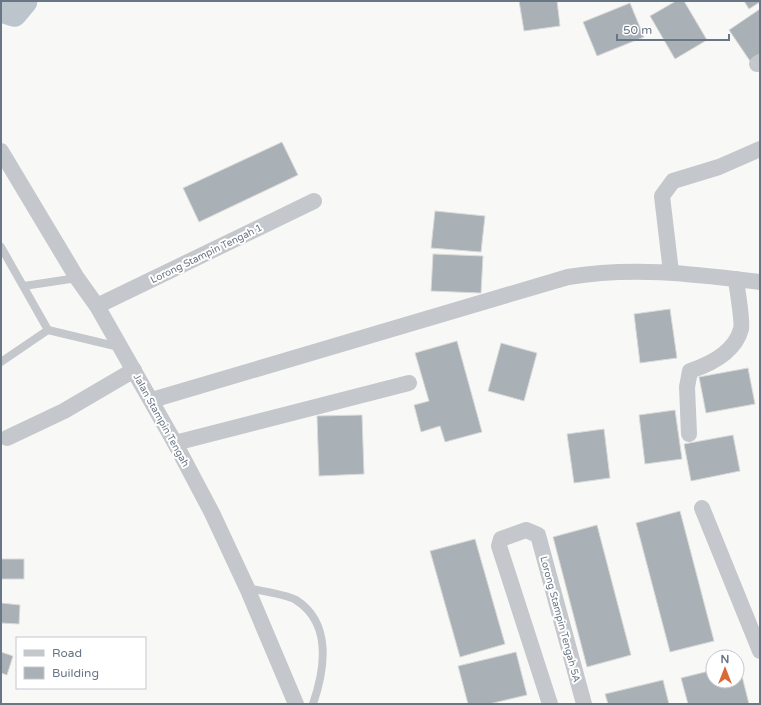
<svg xmlns="http://www.w3.org/2000/svg" width="761" height="705" font-family="'Varela Round',sans-serif">
<style>
.lines{fill:none;stroke-linecap:round;stroke-linejoin:round}
.river{stroke:#bcc5cb;stroke-width:27}
.building{fill:#a9b0b6;stroke:#dadad8}
.service{stroke:#c4c7cb;stroke-width:8}
.minor{stroke:#c4c7cb;stroke-width:16}
.labels{text-anchor:middle;stroke-width:4;stroke-linejoin:round;paint-order:stroke}
.street-label{font-size:10px;fill:#697685;stroke:#fff}
</style>
<rect width="100%" height="100%" fill="#f8f8f6"/>
<g class="lines">
<path class="river" d="M1 9 14 13 24 1"/>
</g>
<g class="building">
<path d="M519 1H557L560 26 524 31Z"/>
<path d="M676 1H684L707 40 675 59 650 16Z"/>
<path d="M744 1H760V2L749 9Z"/>
<path d="M630 3 644 37 597 56 583 22Z"/>
<path d="M760 9V54L750 61 729 30Z"/>
<path d="M282 142 298 175 199 222 183 188Z"/>
<path d="M435 211 485 216 481 252 431 248Z"/>
<path d="M433 254 483 256 481 293 431 291Z"/>
<path d="M670 309 677 358 640 363 634 314Z"/>
<path d="M457 341 482 432 445 442 440 426 421 432 414 405 429 401 415 353Z"/>
<path d="M501 343 537 353 524 401 488 391Z"/>
<path d="M748 368 755 404 706 413 699 377Z"/>
<path d="M675 410 682 459 645 464 639 415Z"/>
<path d="M362 415 364 474 319 476 317 416Z"/>
<path d="M604 429 610 478 574 483 567 434Z"/>
<path d="M733 435 740 471 691 481 684 444Z"/>
<path d="M680 511 714 641 670 652 636 523Z"/>
<path d="M597 525 631 655 587 667 553 537Z"/>
<path d="M475 539 505 644 460 657 430 551Z"/>
<rect x="1" y="559" width="23" height="20"/>
<path d="M1 603 20 605 19 624 1 623Z"/>
<path d="M1 652 13 656 7 675 1 673Z"/>
<path d="M516 652 527 695 489 704H468L458 666Z"/>
<path d="M737 664H739L749 704H688L681 678 713 670V681H737Z"/>
<path d="M663 680 669 704H608L605 694Z"/>
</g>
<g class="lines">
<g class="service">
<path d="M1 247 48 330 1 362"/>
<path d="M24 286 77 278"/>
<path d="M48 330 119 347"/>
<path d="M247 588C258 590 288 595 296 600 332 623 325 669 313 704"/>
</g>
<g class="minor">
<path d="M757 64 760 62"/>
<path d="M1 151 77 278 97 306 175 443 212 513 247 588 296 704"/>
<path d="M671 272 662 196 673 181 719 167 760 149"/>
<path d="M97 306 314 201"/>
<path d="M152 400 568 277C634 266 694 274 760 282"/>
<path d="M689 434 687 387 690 371C711 364 735 352 741 329 743 321 737 290 736 279"/>
<path d="M7 438 64 411 134 370"/>
<path d="M175 443 409 383"/>
<path d="M702 508 760 651"/>
<path d="M550 704 499 546 501 539 526 530 538 535 584 704"/>
</g>
</g>
<g class="labels">
<g class="street-label">
<text transform="translate(206 253) rotate(-26)" y="4">Lorong Stampin Tengah 1</text>
<text transform="translate(162 420) rotate(61)" y="4">Jalan Stampin Tengah</text>
<text transform="translate(561 619) rotate(75)" y="4">Lorong Stampin Tengah 5A</text>
</g>
</g>
<rect width="761" height="705" fill="none" stroke="#697685" stroke-width="4"/>
<rect x="16" y="637" width="130" height="52" fill="#ffffff" stroke="#c3c8ce"/>
<rect x="24" y="650" width="20" height="6" fill="#c4c7cb" stroke="#c3c8ce"/>
<text x="52" y="657" font-size="12" fill="#697685">Road</text>
<rect x="24" y="667" width="20" height="12" fill="#a9b0b6" stroke="#c3c8ce"/>
<text x="52" y="677" font-size="12" fill="#697685">Building</text>
<g transform="translate(725 669)"><circle r="19" fill="#ffffff" stroke="#c3c8ce"/>
<path d="M0-3L7 15L0 10L-7 15Z" fill="#d96935"/>
<text y="-6" font-size="11" font-weight="bold" text-anchor="middle" fill="#697685">N</text>
</g>
<path d="M617 34v6h112v-6" fill="none" stroke="#697685" stroke-width="2"/>
<text x="623" y="34" font-size="12" fill="#697685" stroke="#ffffff" stroke-width="3" paint-order="stroke">50 m</text>
</svg>
